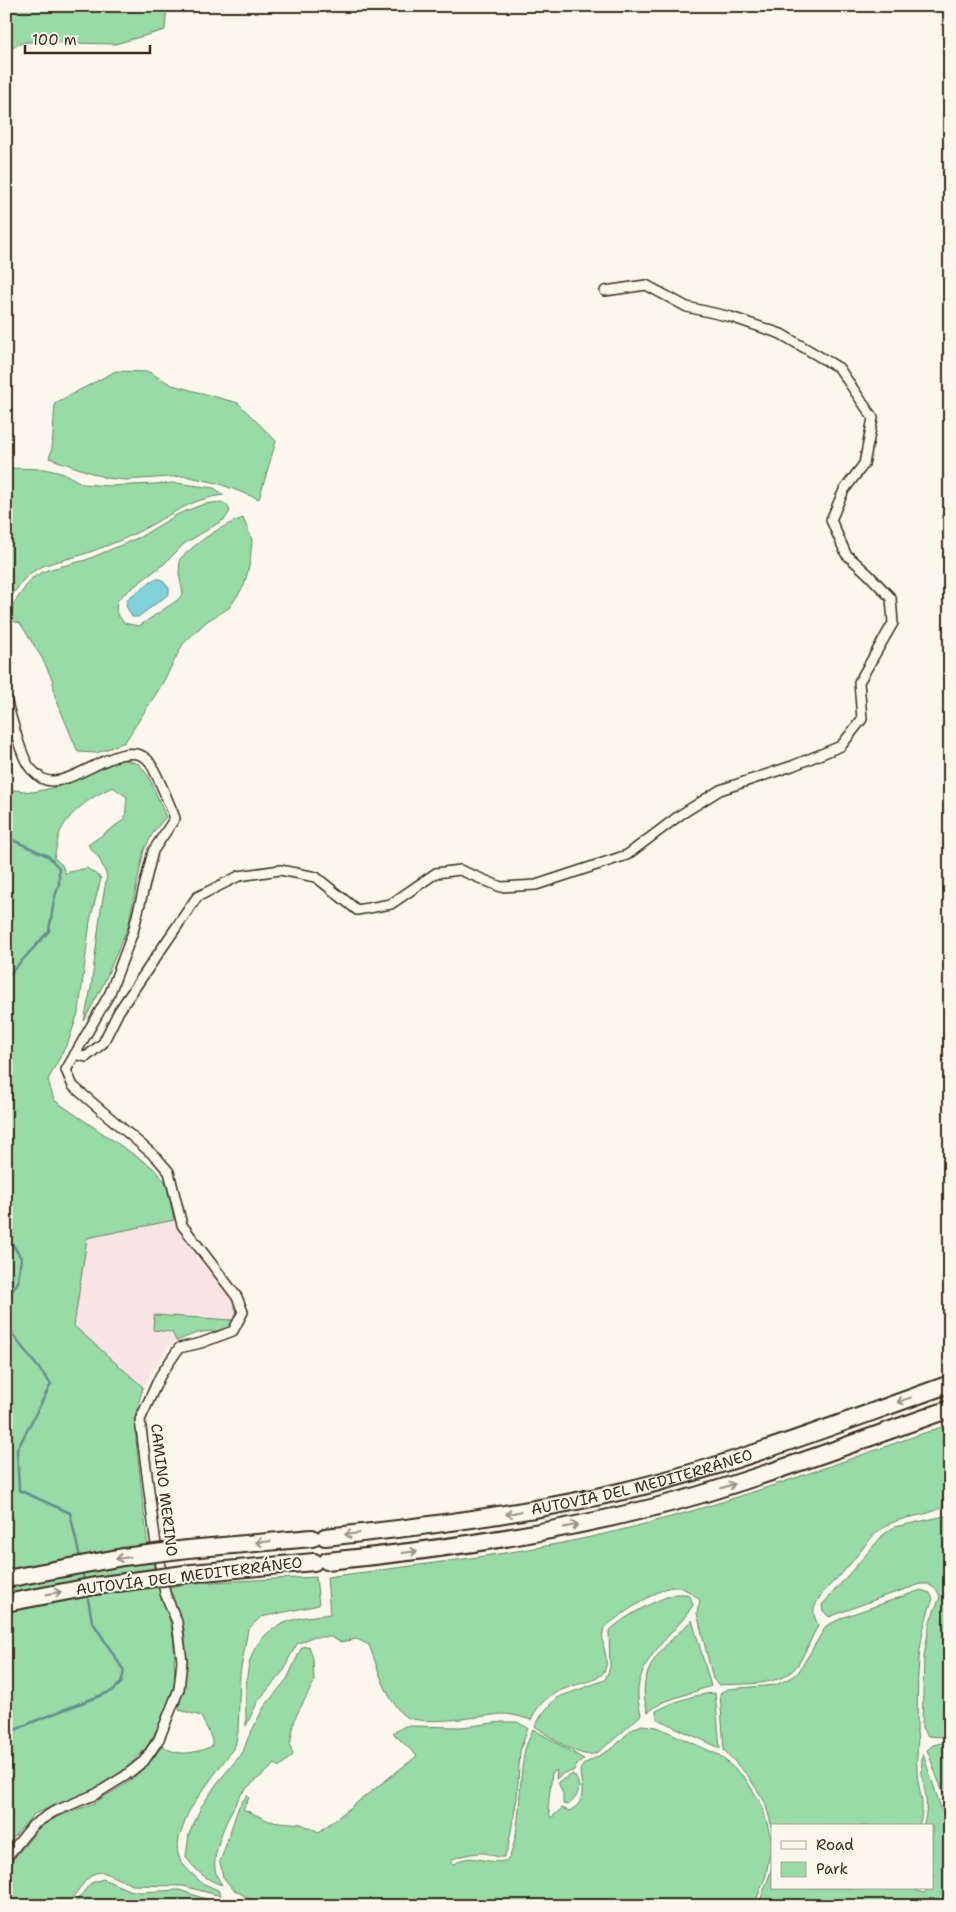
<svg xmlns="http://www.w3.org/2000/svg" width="956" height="1912" font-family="'Shantell Sans',sans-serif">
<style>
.built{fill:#f8e4e3}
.green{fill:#97dba7;stroke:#698262}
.water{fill:#80d1d8;stroke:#648e8e}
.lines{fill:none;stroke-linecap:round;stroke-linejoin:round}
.stream{stroke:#648e8e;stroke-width:2.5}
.street-casing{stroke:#3b2a1e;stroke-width:12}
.highway-casing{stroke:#3b2a1e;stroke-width:20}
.street{stroke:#fbf7ec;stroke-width:9}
.highway{stroke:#fbf7ec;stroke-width:16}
.highway-bridge-casing{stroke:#3b2a1e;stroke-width:20;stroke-linecap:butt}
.highway-bridge{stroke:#fbf7ec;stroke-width:16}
.oneway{stroke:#9b9085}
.labels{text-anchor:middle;stroke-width:4;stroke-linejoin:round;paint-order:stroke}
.street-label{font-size:15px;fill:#3b2a1e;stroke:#fbf7ec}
</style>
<rect width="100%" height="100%" fill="#fbf7ec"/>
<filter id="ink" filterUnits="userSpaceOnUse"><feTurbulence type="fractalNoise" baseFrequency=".02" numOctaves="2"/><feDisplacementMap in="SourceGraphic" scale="10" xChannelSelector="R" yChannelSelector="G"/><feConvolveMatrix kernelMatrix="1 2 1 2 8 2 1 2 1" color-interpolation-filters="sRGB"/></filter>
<g filter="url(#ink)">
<path class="built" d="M174 1220 230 1297 235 1309 232 1320 154 1315 172 1332 176 1341 169 1345 143 1387 74 1326 87 1238Z"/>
<g class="green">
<path d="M6 6H167L165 30 115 44 24 42 6 51Z"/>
<path d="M116 371 149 372 172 385 238 403 276 441 259 499 217 483 185 476 125 480 106 478 49 458 52 449 55 403Z"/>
<path d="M6 468 45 469 65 474 83 484 110 486 176 483 214 488 224 495C192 498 167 517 140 531 123 540 104 547 87 553 69 560 48 561 32 572 21 580 14 593 6 605Z"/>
<path d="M221 502 227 505 230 511 225 519 184 544 164 564 124 594 117 601 116 612 124 623 139 626 179 599 183 593 179 574 180 559C197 542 220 526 243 518L252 540 250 562 244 586 229 608 207 621 183 644 161 686 125 742 97 753 78 752 55 697 53 681 42 658 20 623 11 621 6 631V614L32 578 47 570 86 560 140 537 178 514 204 504Z"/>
<path d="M122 759 139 764 149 777 166 817 154 831 144 850 128 927 103 985 84 1021 91 988 101 909 107 876 99 858 88 845 125 819 127 797 113 787C92 796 67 813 59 835 57 842 56 851 54 858L62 865 65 873 87 868 101 878 90 921 79 1010 69 1040 48 1080 54 1100 152 1167 166 1183 174 1220 87 1238 74 1326 143 1387 136 1412V1440L147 1539 159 1588 167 1608 174 1642 175 1682 163 1718 147 1747 128 1767 96 1790 34 1814 6 1846V789L33 792 57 787Z"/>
<path d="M154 1315 232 1320C232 1334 212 1330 203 1332 194 1333 185 1338 176 1341L172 1332 153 1330Z"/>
<path d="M950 1424V1502C933 1517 909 1514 889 1524 870 1534 859 1555 844 1571 834 1582 821 1591 815 1606 812 1613 815 1618 818 1625 812 1637 806 1651 799 1663 783 1688 744 1683 719 1685L713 1679 697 1613 700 1600C692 1593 683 1586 672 1587 659 1588 617 1617 605 1627 596 1642 615 1662 601 1675 596 1680 589 1681 583 1683 558 1690 542 1696 531 1720 522 1717 512 1714 501 1714 482 1716 416 1728 402 1714 385 1696 378 1668 369 1645L357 1639 340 1642 331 1637H312L297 1644 289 1658 285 1669 258 1701 246 1726C246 1679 240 1635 296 1619 307 1616 319 1616 330 1614L327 1577C430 1563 533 1553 633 1527 741 1500 845 1460 950 1424Z"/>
<path d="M950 1515V1735L942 1737 928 1736 922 1728 924 1656 930 1621 940 1597 937 1590 928 1584H921L882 1597 829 1617 823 1611 822 1605 883 1535 894 1527Z"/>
<path d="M316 1577 319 1605 261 1617 248 1629 240 1674 238 1732 235 1746 198 1797 188 1813 179 1838 177 1851 181 1862 192 1874 202 1883 218 1890 221 1896 183 1886 132 1885 103 1872 95 1873 86 1880 68 1903 63 1906H6V1868L40 1827 57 1817 92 1804 129 1782 154 1758 162 1745C177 1758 196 1753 212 1746 213 1735 205 1727 201 1716L179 1710 186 1654 184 1629 169 1587 194 1583Z"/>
<path d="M921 1590 930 1593 933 1599C915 1641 918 1688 917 1732 919 1745 916 1756 917 1768 917 1791 927 1800 919 1826H772V1827L765 1802 748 1776 724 1750 720 1693 728 1689 776 1685 790 1678 798 1673 826 1626 844 1617Z"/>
<path d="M675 1594H687L690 1596 693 1605C676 1634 636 1658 638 1696 638 1702 640 1709 641 1715 632 1723 602 1752 593 1754 578 1758 547 1735 535 1726L543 1713 556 1698 605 1680 610 1668 609 1631C626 1615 654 1601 675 1594Z"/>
<path d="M692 1620 711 1686 663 1702 648 1712C633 1670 665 1646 692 1620Z"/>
<path d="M309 1646 313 1659 314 1682 295 1718 290 1745 293 1755 279 1767 275 1764C265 1774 252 1782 243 1792 231 1808 213 1848 215 1867 215 1874 219 1880 222 1885 206 1880 196 1871 186 1857L189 1834 201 1807 218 1782 243 1752 248 1738 264 1707 287 1679 302 1647Z"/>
<path d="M715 1693 720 1748 657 1719 656 1711C674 1702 694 1694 715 1693Z"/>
<path d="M502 1722H517L528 1728 520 1751 517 1798 508 1848 504 1857C497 1858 491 1854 484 1853 473 1853 461 1855 451 1860V1863L455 1864C470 1850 492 1868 509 1859 522 1826 518 1789 524 1755 525 1746 530 1737 533 1729L584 1759 578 1764 573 1771 564 1773 556 1779 557 1770 552 1773 548 1808 551 1818 562 1808 569 1811C588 1802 581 1787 580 1770L584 1764 613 1748 632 1729 642 1725 657 1727 719 1755 745 1778 762 1805 772 1842 766 1875 754 1906H261L233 1889 223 1877 220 1862 239 1806 247 1795 249 1798 243 1809 269 1821 301 1824 319 1832 417 1756 393 1733 405 1726 461 1727Z"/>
<path d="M950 1741V1812L927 1750 933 1745Z"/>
<path d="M923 1754 950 1835V1906H758L770 1874 772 1865V1888H910L924 1893 929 1888H932V1879L935 1876 932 1871V1826H923C933 1797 917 1779 923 1754Z"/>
<path d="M573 1774C583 1785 579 1797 568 1805L563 1804V1794L558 1782Z"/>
<path d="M103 1879 129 1890 140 1892 179 1890 221 1904 228 1903V1906H72L91 1883Z"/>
</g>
<path class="water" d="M154 579H161L169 588V594L138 617H132L126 606 127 599Z"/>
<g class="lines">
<g class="stream">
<path d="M6 837 48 856 59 868V884L54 900 49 931 6 978"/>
<path d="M6 1234 21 1258 18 1282 6 1300"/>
<path d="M6 1314 13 1335 51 1384 17 1450 19 1490 70 1513 80 1558"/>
<path d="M82 1571 85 1583"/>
<path d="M6 1734 35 1721 112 1691 121 1683 124 1671 92 1621 87 1593"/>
</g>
<defs>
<g id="street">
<path d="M6 700C12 717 20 757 31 769 34 772 39 777 43 779 70 792 121 736 147 759 153 764 171 808 175 818L153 851 133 932 110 993 66 1070 73 1086 157 1158 169 1172 182 1225 237 1297 243 1312 233 1331 201 1343 179 1348 160 1376 140 1420 155 1538 165 1593 177 1622 182 1661 179 1689 159 1739 144 1761 125 1776 96 1794 53 1812 33 1825 6 1858"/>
<path d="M75 1054 86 1057 103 1043 119 1011 197 897 239 876 280 870 316 877 357 910 391 904 436 873 460 870 501 887 536 885 627 855 680 815 720 790 792 766 841 746 862 719 859 682 893 623 891 598 868 574 846 554 831 520 844 490 864 464 873 418 839 368 781 334 731 317 687 307 646 285 605 291"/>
</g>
<g id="highway">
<path id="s1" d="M325 1537C425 1527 525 1514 623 1491 734 1465 842 1422 950 1384"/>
<path d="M188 1549 312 1538"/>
<path d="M327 1561C453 1549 578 1530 699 1495 784 1470 866 1438 950 1409"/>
<path d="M192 1573 314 1562"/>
</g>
</defs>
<use href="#street" class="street-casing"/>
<use href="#highway" class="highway-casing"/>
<use href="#street" class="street"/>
<use href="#highway" class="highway"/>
<defs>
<g id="highway-bridge">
<path d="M6 1579 123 1557 188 1549"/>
<path d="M6 1603 95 1586 192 1573"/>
</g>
</defs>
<use href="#highway-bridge" class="highway-bridge-casing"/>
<use href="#highway-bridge" class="highway-bridge"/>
</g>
<defs><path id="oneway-shaft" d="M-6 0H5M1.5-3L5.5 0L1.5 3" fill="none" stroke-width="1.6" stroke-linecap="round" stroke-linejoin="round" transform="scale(1.25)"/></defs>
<g class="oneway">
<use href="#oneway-shaft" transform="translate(904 1400) rotate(160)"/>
<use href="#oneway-shaft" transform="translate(728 1486) rotate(-18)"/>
<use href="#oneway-shaft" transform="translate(513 1513) rotate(169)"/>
<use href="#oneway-shaft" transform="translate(571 1526) rotate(-11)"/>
<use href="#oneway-shaft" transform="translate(352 1534) rotate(175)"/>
<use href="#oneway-shaft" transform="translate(263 1542) rotate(175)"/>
<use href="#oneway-shaft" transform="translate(410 1552) rotate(-7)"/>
<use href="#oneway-shaft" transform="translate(123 1558) rotate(172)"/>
<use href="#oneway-shaft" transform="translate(54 1593) rotate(-10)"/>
</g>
</g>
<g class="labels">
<g class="street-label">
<text dy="5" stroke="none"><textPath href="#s1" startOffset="322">AUTOVÍA DEL MEDITERRÁNEO</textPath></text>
<text transform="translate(164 1490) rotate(83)" y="5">CAMINO MERINO</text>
<text transform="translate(189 1576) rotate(-7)" y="5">AUTOVÍA DEL MEDITERRÁNEO</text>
</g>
</g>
<rect width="956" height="1912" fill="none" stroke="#fbf7ec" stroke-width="25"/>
<rect x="12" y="12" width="931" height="1887" fill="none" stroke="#3b2a1e" stroke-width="2" filter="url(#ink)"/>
<rect x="771" y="1824" width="162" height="65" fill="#fbf7ec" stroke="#aea59a"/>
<rect x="781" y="1841" width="25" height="8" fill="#fbf7ec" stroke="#aea59a"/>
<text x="816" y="1850" font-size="15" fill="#3b2a1e">Road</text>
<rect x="781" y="1862" width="25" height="15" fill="#97dba7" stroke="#aea59a"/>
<text x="816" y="1874" font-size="15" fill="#3b2a1e">Park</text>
<path d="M25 45v8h125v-8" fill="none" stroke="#3b2a1e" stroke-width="2.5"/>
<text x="32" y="45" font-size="15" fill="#3b2a1e" stroke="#fbf7ec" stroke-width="4" paint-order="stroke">100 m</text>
</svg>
